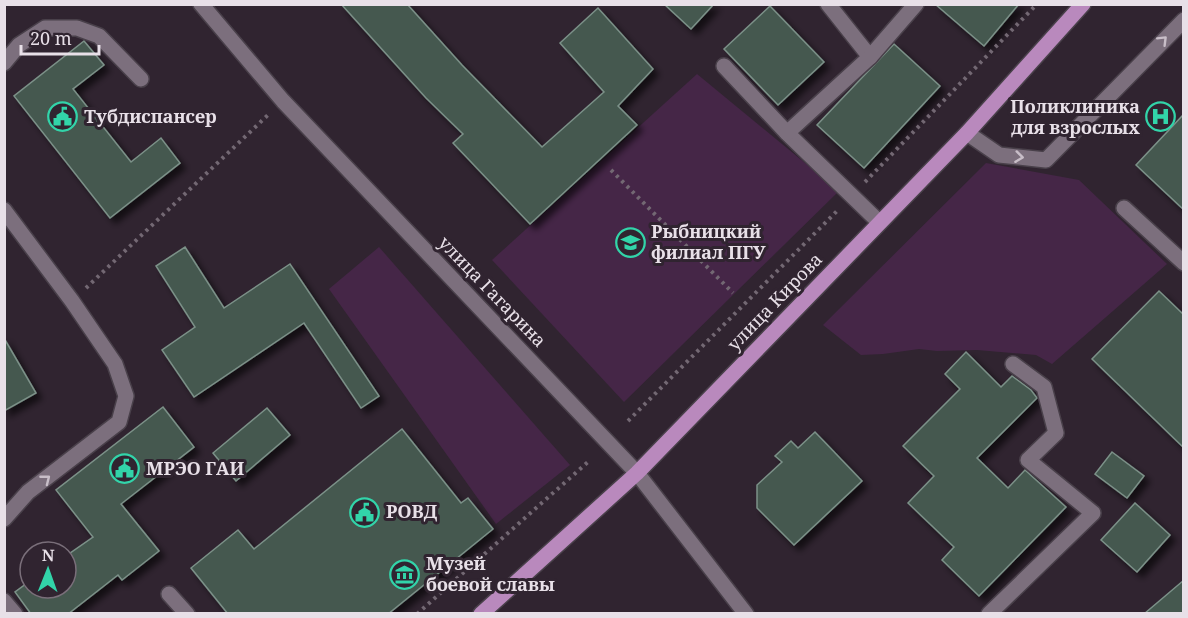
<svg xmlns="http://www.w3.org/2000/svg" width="1188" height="618" font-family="'Noto Serif',serif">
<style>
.green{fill:#452647}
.building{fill:#445850;stroke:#7c9188;stroke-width:1.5;filter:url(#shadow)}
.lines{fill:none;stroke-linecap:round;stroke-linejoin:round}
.minor-casing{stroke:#49404a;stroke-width:18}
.major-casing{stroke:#49404a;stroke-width:18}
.path{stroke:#736873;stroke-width:4;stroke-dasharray:3 4.5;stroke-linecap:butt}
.minor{stroke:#7c6f7d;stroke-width:15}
.major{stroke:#b989bd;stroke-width:15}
.oneway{stroke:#c8bec8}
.labels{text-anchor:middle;stroke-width:6;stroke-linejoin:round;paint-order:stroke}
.poi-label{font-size:18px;font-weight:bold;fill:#e8e0e8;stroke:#302430;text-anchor:start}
.street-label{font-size:18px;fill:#e8e0e8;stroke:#302430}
</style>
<defs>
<filter id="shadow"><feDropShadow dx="5.5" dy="5.5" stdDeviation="3" flood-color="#0009"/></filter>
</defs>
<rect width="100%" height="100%" fill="#302430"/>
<g class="green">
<path d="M697 74 839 191 624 402 492 260Z"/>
<path d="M986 163 1079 180 1167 264 1052 364 1036 355 977 350 937 351 919 349 883 354 861 355 823 325Z"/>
<path d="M379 247 570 465 496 524 329 289Z"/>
</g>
<g class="building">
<path d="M341 4H407L462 65 542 147 604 92 560 43 598 8 653 69 618 106 637 125 530 224 453 143 463 134 426 98Z"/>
<path d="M664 4H714L691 29Z"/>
<path d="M935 4H1019L984 46Z"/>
<path d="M770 6 824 62 778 105 724 49Z"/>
<path d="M84 41 104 65 73 89 131 162 161 138 180 163 110 218 14 96Z"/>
<path d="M894 44 940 86 864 168 817 125Z"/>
<path d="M1184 114V210L1136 165Z"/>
<path d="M185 247 224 308 290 264 379 396 361 408 304 323 194 397 162 350 195 327 156 266Z"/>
<path d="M1159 291 1184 315V448L1092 359Z"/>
<path d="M4 338 36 393 4 411Z"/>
<path d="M966 352 1001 387 1012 376 1031 390 1037 398 977 458 1008 488 1025 470 1066 507 979 596 942 560 954 547 908 503 934 476 903 446 960 389 945 374Z"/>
<path d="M163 407 194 447 121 504 159 551 122 580 118 575 68 614H31L15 592 30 581V588H66V556L93 537 56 490Z"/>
<path d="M267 408 290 435 236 481 213 453Z"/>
<path d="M402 429 461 503 468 498 493 529 388 614H228L191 568 238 530 254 549Z"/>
<path d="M815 432 862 481 794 545 757 508V485L782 462 775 456 791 441 798 448Z"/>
<path d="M1112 452 1144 476 1127 498 1095 474Z"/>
<path d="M1135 503 1170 535 1137 572 1101 540Z"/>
<path d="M1184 580V614H1144Z"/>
</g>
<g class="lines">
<defs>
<g id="minor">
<path d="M201 4 283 101 637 473 746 614"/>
<path d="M828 4 870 57"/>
<path d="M4 63 19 45 45 28H77L99 36 141 79"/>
<path d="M724 66 787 133 879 222"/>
<path d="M787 133 870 57 916 4"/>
<path d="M967 133 999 155 1046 160 1184 20"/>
<path d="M1124 208 1184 263"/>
<path d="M4 210 72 301 115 364 126 396 119 422 28 492 4 519"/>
<path d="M169 594 187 614"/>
<path d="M4 601 15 614"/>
<path d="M989 614 1093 513 1028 460 1056 433 1044 387 1013 364"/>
</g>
<path id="major" d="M481 614 637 473 967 133 1083 4"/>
</defs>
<use href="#minor" class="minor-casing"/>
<use href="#major" class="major-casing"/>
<g class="path">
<path d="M611 170 733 293"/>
<path d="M865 182 1037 4"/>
<path d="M86 288 270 113"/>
<path d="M628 421 839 209"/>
<path d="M417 614 589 461"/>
</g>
<use href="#minor" class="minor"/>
<use href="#major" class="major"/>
</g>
<defs><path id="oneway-chevron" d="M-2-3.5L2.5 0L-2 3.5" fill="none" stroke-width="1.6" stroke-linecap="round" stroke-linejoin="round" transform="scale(1.5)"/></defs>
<g class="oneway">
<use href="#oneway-chevron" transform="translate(1163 40) rotate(-45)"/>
<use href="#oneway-chevron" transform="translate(1019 157) rotate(7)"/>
<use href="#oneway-chevron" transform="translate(46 479) rotate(-38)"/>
</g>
<defs>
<symbol id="civic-ring" viewBox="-11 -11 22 22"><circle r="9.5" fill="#302430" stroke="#32d4a9" stroke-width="1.5"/><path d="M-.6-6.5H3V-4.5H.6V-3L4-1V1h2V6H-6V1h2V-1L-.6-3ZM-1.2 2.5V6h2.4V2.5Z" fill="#32d4a9"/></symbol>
<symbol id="hospital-ring" viewBox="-11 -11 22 22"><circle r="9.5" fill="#302430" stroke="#32d4a9" stroke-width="1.5"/><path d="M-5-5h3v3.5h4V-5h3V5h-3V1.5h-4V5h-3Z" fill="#32d4a9"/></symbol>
<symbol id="university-ring" viewBox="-11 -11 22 22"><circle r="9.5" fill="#302430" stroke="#32d4a9" stroke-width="1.5"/><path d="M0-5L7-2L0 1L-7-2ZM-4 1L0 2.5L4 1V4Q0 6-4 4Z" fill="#32d4a9"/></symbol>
<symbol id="museum-ring" viewBox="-11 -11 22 22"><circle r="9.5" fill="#302430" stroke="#32d4a9" stroke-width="1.5"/><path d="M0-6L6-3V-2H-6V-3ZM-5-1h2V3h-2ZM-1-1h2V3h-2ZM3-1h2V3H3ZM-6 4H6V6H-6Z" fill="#32d4a9"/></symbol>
</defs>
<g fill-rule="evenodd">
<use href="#civic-ring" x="46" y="100" width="33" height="33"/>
<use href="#hospital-ring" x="1144" y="100" width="33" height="33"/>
<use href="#university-ring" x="614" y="226" width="33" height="33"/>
<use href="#civic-ring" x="108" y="452" width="33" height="33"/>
<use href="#civic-ring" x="348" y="496" width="33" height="33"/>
<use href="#museum-ring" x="388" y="558" width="33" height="33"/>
</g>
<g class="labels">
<g class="poi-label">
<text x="1140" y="113" text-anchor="end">Поликлиника<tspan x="1140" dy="21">для взрослых</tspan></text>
<text x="84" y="123">Тубдиспансер</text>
<text x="651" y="238">Рыбницкий<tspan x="651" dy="21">филиал ПГУ</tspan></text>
<text x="146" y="475">МРЭО ГАИ</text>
<text x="386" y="518">РОВД</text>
<text x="426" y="570">Музей<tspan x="426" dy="21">боевой славы</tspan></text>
</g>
<g class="street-label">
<text transform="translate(492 292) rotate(46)" y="6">улица Гагарина</text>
<text transform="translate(775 302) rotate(-46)" y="6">улица Кирова</text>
</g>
</g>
<rect width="1188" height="618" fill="none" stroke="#e8e0e8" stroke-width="12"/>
<g transform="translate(48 570) rotate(1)"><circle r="28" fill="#302430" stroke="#7a6f7a" stroke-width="1.5"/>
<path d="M0-4.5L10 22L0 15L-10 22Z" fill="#32d4a9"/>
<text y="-9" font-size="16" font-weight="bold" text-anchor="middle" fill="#e8e0e8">N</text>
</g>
<path d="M21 45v9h78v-9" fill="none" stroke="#e8e0e8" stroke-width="3"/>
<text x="30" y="45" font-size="18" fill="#e8e0e8" stroke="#302430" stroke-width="4.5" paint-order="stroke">20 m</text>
</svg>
